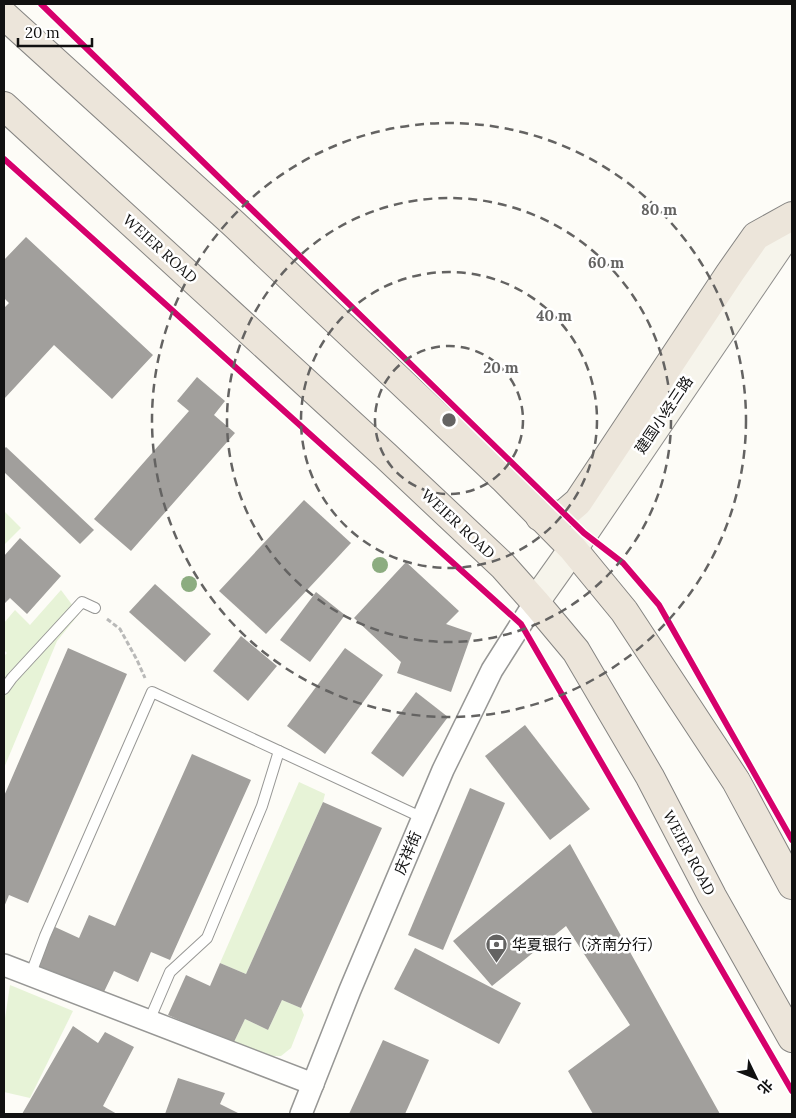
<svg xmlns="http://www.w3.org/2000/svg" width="796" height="1118" font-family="Lora,'Noto Sans SC',serif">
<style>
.green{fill:#e7f3d7}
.building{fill:#a19f9c}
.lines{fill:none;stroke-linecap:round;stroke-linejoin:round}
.service-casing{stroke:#979795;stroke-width:12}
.minor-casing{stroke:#979795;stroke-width:24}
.secondary-casing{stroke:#8e8d8b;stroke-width:30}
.trunk-casing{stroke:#858482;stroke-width:30}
.path{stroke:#b9b9b8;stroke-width:3;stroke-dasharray:5 2.5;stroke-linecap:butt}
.service{stroke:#fffffe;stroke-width:10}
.minor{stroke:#fffffe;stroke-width:21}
.secondary{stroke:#f6f4eb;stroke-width:28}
.trunk{stroke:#ece5da;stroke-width:28}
.cycleway-casing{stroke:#fff;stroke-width:9}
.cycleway{stroke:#d6006c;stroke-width:6}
.tree{fill:#8cac80}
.ring{fill:none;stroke:#646362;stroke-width:2.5;stroke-dasharray:9 6}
.labels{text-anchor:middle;stroke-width:5;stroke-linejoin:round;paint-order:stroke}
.street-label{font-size:15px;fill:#111;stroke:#fff}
.poi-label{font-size:15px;fill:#111;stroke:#fff;text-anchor:start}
.centre{fill:#646362;stroke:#fff;stroke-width:2.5}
.ring-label{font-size:15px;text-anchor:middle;font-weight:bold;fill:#646362;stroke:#fff;stroke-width:5;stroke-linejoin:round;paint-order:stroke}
</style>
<rect width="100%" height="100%" fill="#fdfcf7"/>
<g class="green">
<path d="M4 511 21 528 4 545Z"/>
<path d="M61 590 79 614 57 641 4 768V656L7 653 4 650V623L15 610 30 625Z"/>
<path d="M299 782 325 794 323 802 246 974 220 963Z"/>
<path d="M10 985 73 1011 30 1098 4 1092V1025Z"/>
<path d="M282 1000 301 1008 304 1015 291 1048 281 1056H273L233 1044 245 1019 268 1030Z"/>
</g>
<g class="building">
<path d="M26 237 153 355 112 399 54 345 4 399V308L9 303 4 298V260Z"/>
<path d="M197 377 225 401 214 415 235 433 131 551 94 519 189 411 177 401Z"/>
<path d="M6 447 94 530 80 544 4 472V449Z"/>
<path d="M304 500 351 543 266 634 219 591Z"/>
<path d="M20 538 61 576 27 614 10 598 4 604V556Z"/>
<path d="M406 562 459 611 446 624 472 633 451 692 397 673 401 662 354 618Z"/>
<path d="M155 584 211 634 185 662 129 612Z"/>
<path d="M316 592 345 615 310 662 280 640Z"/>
<path d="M241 636 277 666 248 701 213 671Z"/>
<path d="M68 648 127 674 28 903 9 895 4 907V796Z"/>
<path d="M345 648 383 675 325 754 287 726Z"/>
<path d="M416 692 448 717 403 777 371 753Z"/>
<path d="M525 725 590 809 550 840 485 756Z"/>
<path d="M192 754 251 780 170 960 151 952 138 982 114 971 102 996 37 967 55 927 79 938 89 915 115 926Z"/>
<path d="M470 788 505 803 443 950 408 935Z"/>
<path d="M323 802 382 828 301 1008 282 1000 268 1030 245 1019 233 1044 168 1015 186 975 210 986 220 963 246 974Z"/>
<path d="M570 844 720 1114H593L568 1071 630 1025 566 926 492 986 453 941Z"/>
<path d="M415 948 521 1003 499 1044 394 989Z"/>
<path d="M73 1026 98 1043 105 1032 134 1047 103 1106 117 1114H22Z"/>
<path d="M383 1040 429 1060 405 1114H349Z"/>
<path d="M178 1078 225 1093 220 1104 240 1114H165Z"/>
</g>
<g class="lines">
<defs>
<g id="service">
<path d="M4 689 12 678 82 602 95 608"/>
<path d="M30 976 45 936 152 692 423 818"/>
<path d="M149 1021 170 972 207 938 262 806 279 751"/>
</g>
<g id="minor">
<path d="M4 965 313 1084"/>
<path d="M301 1114 350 990 443 770 492 670 535 602"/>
</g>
<path id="secondary" d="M535 602 584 533 792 227"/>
<g id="trunk">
<path d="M4 15 234 224 503 478 573 549 624 611 736 781 792 885"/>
<path d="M4 106 386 456 503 566 535 602 576 651 650 777 712 896 792 1038"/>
<path d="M540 517 564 514 578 502 730 273 756 236 792 216"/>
</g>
</defs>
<use href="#service" class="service-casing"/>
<use href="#minor" class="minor-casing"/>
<use href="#secondary" class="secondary-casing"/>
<use href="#trunk" class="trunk-casing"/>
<path class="path" d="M107 619 120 629 137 660 145 678"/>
<use href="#service" class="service"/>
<use href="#minor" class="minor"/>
<use href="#secondary" class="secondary"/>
<use href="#trunk" class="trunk"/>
<defs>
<g id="cycleway">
<path d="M41 4 584 533 623 563 659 605 792 840"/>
<path d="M4 159 521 624 792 1091"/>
</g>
</defs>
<use href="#cycleway" class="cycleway-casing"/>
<use href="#cycleway" class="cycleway"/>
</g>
<g class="tree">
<circle cx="380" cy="565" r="8"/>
<circle cx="189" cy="584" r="8"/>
</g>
<g class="ring">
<circle cx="449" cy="420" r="74"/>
<circle cx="449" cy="420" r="148"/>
<circle cx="449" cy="420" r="222"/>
<circle cx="449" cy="420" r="297"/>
</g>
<defs>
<symbol id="bank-pin" viewBox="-11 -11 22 30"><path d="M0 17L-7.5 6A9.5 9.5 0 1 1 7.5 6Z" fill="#646362" stroke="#fff"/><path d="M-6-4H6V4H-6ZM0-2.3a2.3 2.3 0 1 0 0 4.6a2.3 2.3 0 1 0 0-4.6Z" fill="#fff"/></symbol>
</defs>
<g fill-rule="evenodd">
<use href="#bank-pin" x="484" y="932" width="25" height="34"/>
</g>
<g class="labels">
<g class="street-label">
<text transform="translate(160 249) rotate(42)" y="5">WEIER ROAD</text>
<text transform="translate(664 415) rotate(-56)" y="5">建国小经三路</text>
<text transform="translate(458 524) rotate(43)" y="5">WEIER ROAD</text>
<text transform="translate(408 853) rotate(-67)" y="5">庆祥街</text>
<text transform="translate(689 853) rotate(62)" y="5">WEIER ROAD</text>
</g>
<g class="poi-label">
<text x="512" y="950">华夏银行（济南分行）</text>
</g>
</g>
<circle cx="449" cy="420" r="8" class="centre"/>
<g class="ring-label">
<text x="659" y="215">80 m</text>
<text x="606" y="268">60 m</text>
<text x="554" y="321">40 m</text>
<text x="501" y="373">20 m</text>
</g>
<rect width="796" height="1118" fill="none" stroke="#111111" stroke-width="10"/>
<g transform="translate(756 1078) rotate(133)" stroke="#ffffff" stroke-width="4" paint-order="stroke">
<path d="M0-4L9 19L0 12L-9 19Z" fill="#111111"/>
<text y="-8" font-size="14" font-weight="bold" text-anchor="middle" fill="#111111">北</text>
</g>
<path d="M18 38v8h74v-8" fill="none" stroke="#111111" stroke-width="2.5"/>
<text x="25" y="38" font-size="15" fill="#111111" stroke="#ffffff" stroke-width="4" paint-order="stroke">20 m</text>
</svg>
